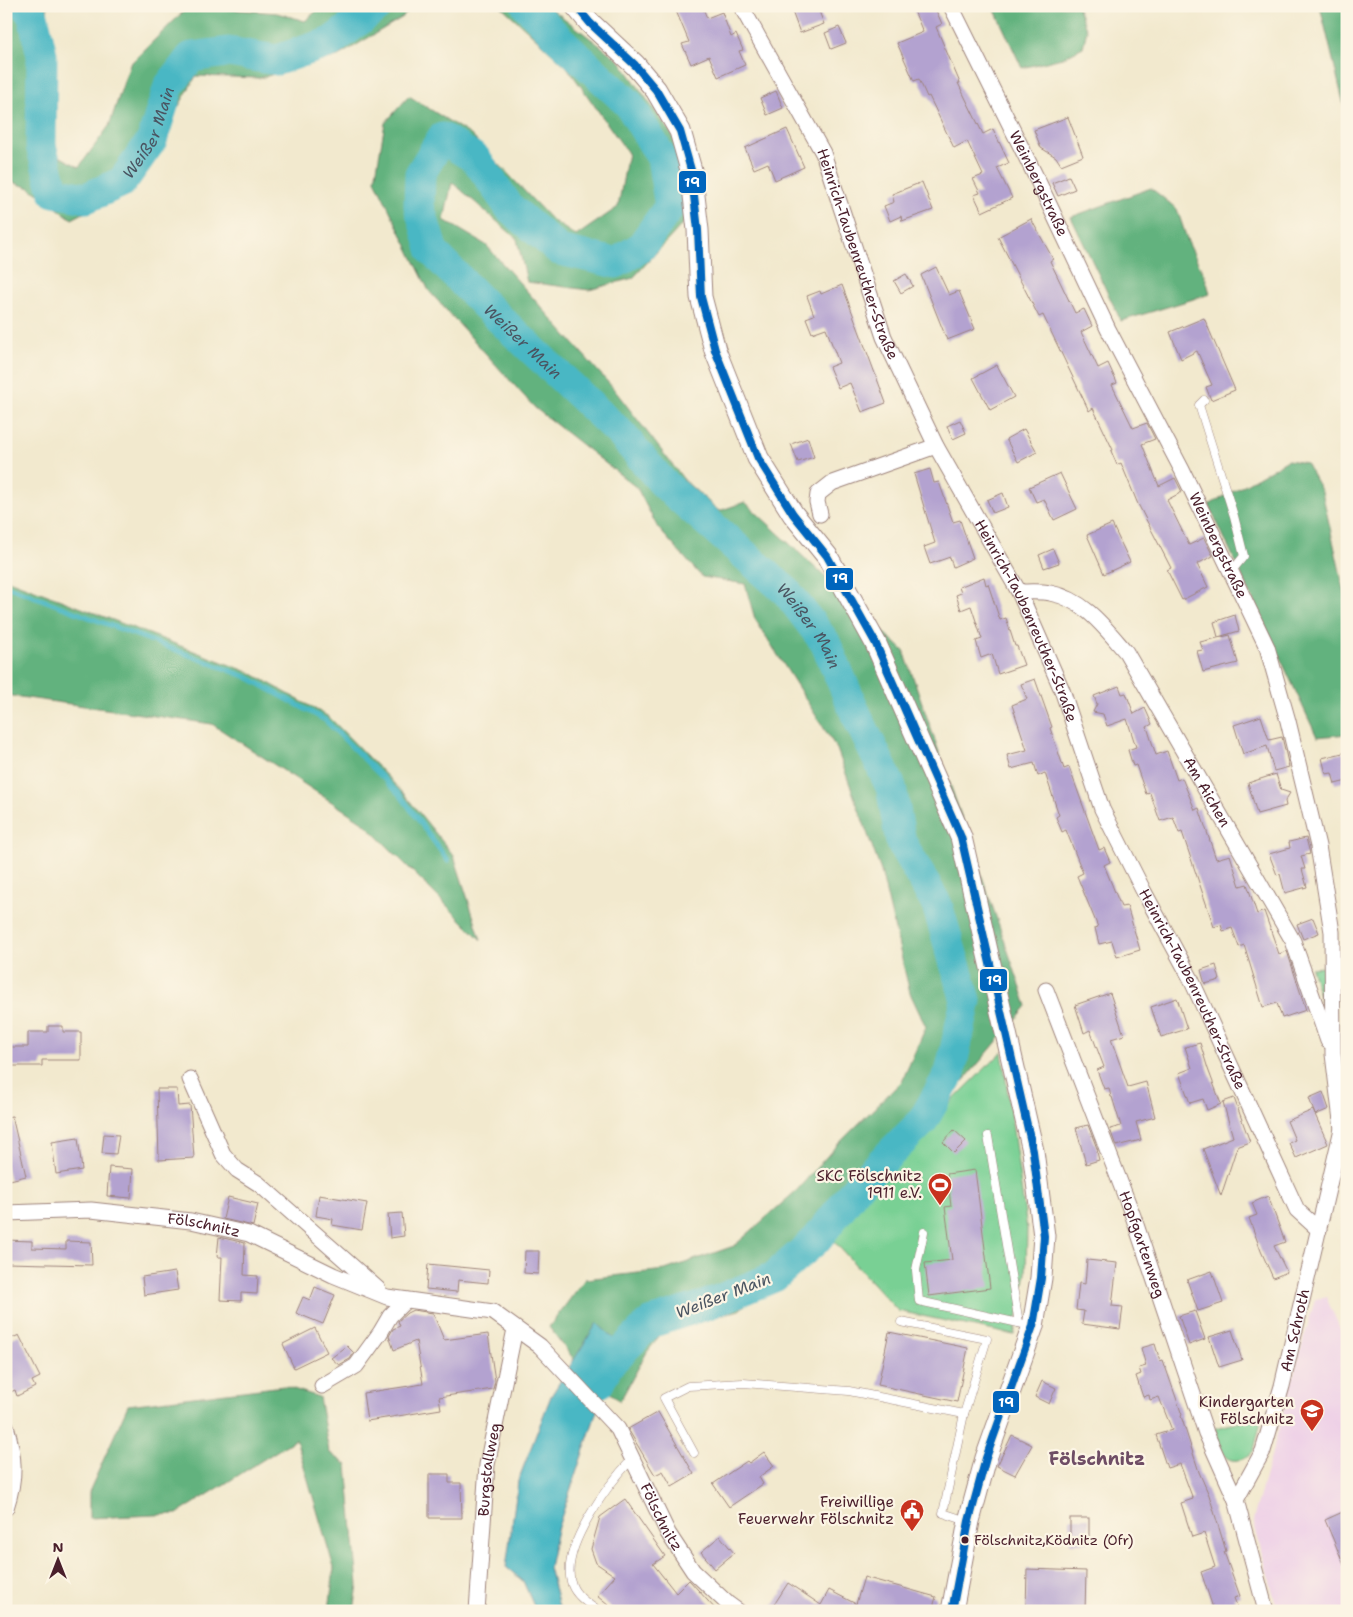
<svg xmlns="http://www.w3.org/2000/svg" width="1353" height="1617" font-family="'Shantell Sans',sans-serif">
<style>
.built{fill:#eed0e7}
.green{fill:#79d094;stroke:#627860}
.forest{fill:#62b27e;stroke:#566854}
.water{fill:#4ab7c4;stroke:#4a6b78}
.lines{fill:none;stroke-linecap:round;stroke-linejoin:round}
.stream{stroke:#4ab7c4;stroke-width:5}
.river{stroke:#4ab7c4;stroke-width:31}
.building{fill:#b3a2d0}
.lane-casing{stroke:#9e847c;stroke-width:9}
.street-casing{stroke:#9e847c;stroke-width:17}
.secondary-casing{stroke:#9e847c;stroke-width:23}
.lane{stroke:#fff;stroke-width:8}
.street{stroke:#fff;stroke-width:15}
.secondary{stroke:#fff;stroke-width:21}
.bus-1-casing{stroke:#fcf5e5;stroke-width:11}
.bus-1{stroke:#0065bd;stroke-width:8}
.bus-dot{fill:#4a1f2b;stroke:#fcf5e5;stroke-width:2}
.labels{text-anchor:middle;stroke-width:4.5;stroke-linejoin:round;paint-order:stroke}
.bus-label{font-size:14px;fill:#4a1f2b;stroke:#fcf5e5;text-anchor:start}
.street-label{font-size:15px;fill:#4a1f2b;stroke:#fcf5e5}
.poi-label{font-size:15px;fill:#4a1f2b;stroke:#fcf5e5;text-anchor:end}
.water-label{font-size:16px;font-style:italic;fill:#4a5461;stroke:#fcf5e5}
.quarter-label{font-size:18px;font-weight:bold;fill:#6f4d65;stroke:#fcf5e5}
.line-badge{stroke:#fcf5e5;stroke-width:2}
.badge-label{font-size:14px;text-anchor:middle;font-weight:bold;fill:#fff}
</style>
<rect width="100%" height="100%" fill="#fcf5e5"/>
<filter id="ink" filterUnits="userSpaceOnUse"><feTurbulence type="fractalNoise" baseFrequency=".02" numOctaves="2"/><feDisplacementMap in="SourceGraphic" scale="10" xChannelSelector="R" yChannelSelector="G"/><feConvolveMatrix kernelMatrix="1 2 1 2 8 2 1 2 1" color-interpolation-filters="sRGB"/></filter>
<filter id="wash" filterUnits="userSpaceOnUse"><feTurbulence type="fractalNoise" baseFrequency=".0096" numOctaves="4" result="noise"/><feDisplacementMap in="SourceGraphic" scale="20" xChannelSelector="R" yChannelSelector="G"/><feGaussianBlur stdDeviation="1.12" result="paint"/><feColorMatrix in="noise" values="0 0 0 0 0 0 0 0 0 0 0 0 0 0 0 0 0 1.4 0 .05"/><feComposite in="paint" operator="in"/></filter>
<g filter="url(#wash)">
<rect width="100%" height="100%" fill="#f2e9ce"/>
<path class="built" d="M1326 1297 1347 1344V1611H1278L1253 1520 1315 1299Z"/>
<g class="green">
<path d="M1325 967 1327 1022 1311 968Z"/>
<path d="M1002 1052 1027 1229 1026 1273 1014 1335 898 1311 829 1236 958 1095Z"/>
<path d="M1262 1417 1254 1450C1250 1456 1247 1457 1242 1459 1222 1466 1219 1442 1215 1428Z"/>
</g>
<g class="forest">
<path d="M6 6H47L52 88V152L79 167 109 126 130 64 189 6 277 13 305 21 322 6H414L403 17 338 56 260 78 196 76 132 188 72 219 30 188 9 181 6 171Z"/>
<path d="M501 6H548L620 61 675 139 701 204 633 278 589 290 527 282 517 239 452 182 444 220 486 245 613 388 685 481 719 511 745 502 904 651 1027 1006 967 1077 902 1147 815 1245 739 1310 663 1331 647 1352 620 1401 579 1366 549 1327 585 1279 665 1270 734 1246 797 1190 836 1146 902 1081 926 1027 910 993 881 871 837 749 755 619 745 584 702 577 658 528 637 488 535 408 429 291 375 180 385 123 409 96 471 135 552 220 576 236 618 207 628 153 567 67Z"/>
<path d="M993 6H1077L1087 30 1083 47 1062 58 1022 68Z"/>
<path d="M1320 6H1347V118Z"/>
<path d="M1151 188 1177 209 1188 242 1206 279 1210 294 1121 321 1071 217Z"/>
<path d="M1288 460 1306 463 1322 492 1347 603V734L1317 737 1209 505Z"/>
<path d="M6 579 251 673 329 717 404 794 454 856 481 940 364 823 212 724 6 695Z"/>
<path d="M284 1386 319 1397 329 1452 347 1465 358 1585 354 1611H329L334 1568 296 1439 177 1514 89 1518V1492L128 1405Z"/>
</g>
<path class="water" d="M597 1323 627 1351 606 1384 557 1530 549 1567 560 1611H536L523 1581 506 1567 518 1481 551 1396Z"/>
<g class="lines">
<path class="stream" d="M6 586 247 677 325 720 401 796 448 861"/>
<g class="river">
<path id="s1" d="M26 6 33 16 42 55 41 146 54 192 86 198 122 182 152 140 169 86 191 57 228 52 277 60 331 42 378 6"/>
<path id="s2" d="M527 6 556 36 629 104 662 158 670 206 641 247 616 263 559 250 510 208 476 159 442 138 420 174 419 206 433 252 484 304 621 434 663 483 787 592 825 642 855 712 891 787 901 842 937 905 966 1000 950 1073 922 1122 860 1183 816 1240 774 1277 706 1305 650 1323 608 1365 599 1383"/>
</g>
</g>
<g id="blocks">
<g class="building">
<path d="M674 6H702L707 18 722 12 731 37 736 34 743 50 739 51 745 65 718 77 709 56 691 64 682 44 689 42Z"/>
<path d="M790 6H817L824 24 800 33Z"/>
<path d="M912 6H934L942 24 936 27 960 83H958L983 134 993 129 1009 163 997 168 1012 198 982 212 974 195 980 193 973 179 983 175 967 141 954 148 929 96 927 97 919 79 914 81 897 43 923 32Z"/>
<path d="M839 27 846 43 831 49 825 33Z"/>
<path d="M776 91 783 108 767 115 760 98Z"/>
<path d="M1068 117 1083 156 1061 165 1056 157 1041 148 1034 130Z"/>
<path d="M787 129 804 167 775 180 768 163 754 169 745 148Z"/>
<path d="M1069 176 1075 189 1058 196 1052 183Z"/>
<path d="M922 182 933 210 902 221 901 216 890 221 884 206 894 202 892 194Z"/>
<path d="M1031 219 1053 259 1050 261 1075 313 1084 309 1092 326 1081 332 1098 368 1108 363 1117 383 1112 385 1133 428 1147 423 1155 439 1142 444 1159 486 1175 478 1182 492 1167 500 1189 545 1204 538 1213 556 1197 564 1208 587 1182 600 1167 570 1171 568 1137 502 1121 463 1117 465 1111 451 1113 450 1093 408 1089 411 1043 315 1039 317 998 237Z"/>
<path d="M936 267 949 295 959 291 975 329 947 340 921 275Z"/>
<path d="M906 274 913 286 901 293 894 281Z"/>
<path d="M842 285 886 403 862 412 850 383 838 388 829 367 839 363 826 328 812 333 806 318 814 315 807 296 820 291 821 294Z"/>
<path d="M1204 318 1235 390 1211 400 1206 387 1212 385 1197 351 1181 359 1170 332Z"/>
<path d="M997 365 1014 397 990 410 973 378Z"/>
<path d="M960 420 966 433 953 439 947 426Z"/>
<path d="M1024 429 1037 452 1018 462 1006 439Z"/>
<path d="M808 438 814 457 798 462 791 444Z"/>
<path d="M930 469 934 483 939 482 953 522 960 520 973 558 953 567 950 557 930 564 924 547 935 543 914 474Z"/>
<path d="M1060 473 1077 509 1054 520 1044 499 1036 502 1029 487Z"/>
<path d="M1003 493 1008 507 993 513 987 500Z"/>
<path d="M1112 524 1130 562 1104 574 1087 535Z"/>
<path d="M1053 549 1059 563 1044 568 1039 555Z"/>
<path d="M984 577 986 585 988 584 1000 620 1006 618 1015 646H1017L1024 665 998 674 992 654 981 658 976 641 982 639 971 606 961 610 956 595 961 593 959 587Z"/>
<path d="M1235 615 1239 631 1218 637 1214 622Z"/>
<path d="M1230 635 1238 663 1203 672 1197 651 1203 650 1200 642Z"/>
<path d="M1035 679 1052 727 1050 728 1064 769 1069 767 1099 850 1104 848 1110 862 1104 865 1121 907 1127 906 1140 950 1117 957 1112 941 1099 944 1095 928 1098 927 1077 876 1083 873 1066 830 1062 832 1056 817 1059 815 1045 773 1038 776 1034 763 1011 769 1007 755 1027 750 1012 705 1027 699 1021 684Z"/>
<path d="M1119 686 1122 694 1126 693 1134 714 1145 708 1152 724 1147 727 1156 755 1167 751 1177 780 1182 778 1195 810 1199 808 1216 859 1230 855 1240 886 1247 884 1257 914 1264 911 1279 954 1287 951 1306 1010 1282 1018 1277 1003 1263 1007 1244 945 1239 947 1232 928 1223 931 1221 925 1214 927 1182 832 1179 833 1173 817 1160 821 1150 793 1146 794 1136 765 1133 766 1128 750 1136 747 1127 719 1107 726 1103 714 1093 712 1097 704 1094 696Z"/>
<path d="M1261 716 1269 740 1282 737 1289 767 1274 771 1267 746 1243 754 1234 725Z"/>
<path d="M1347 752V781L1335 784 1332 773 1326 774 1322 758Z"/>
<path d="M1276 774 1281 790 1290 793 1285 801 1286 806 1257 814 1248 783Z"/>
<path d="M1306 838 1310 854 1301 856 1305 869H1302L1307 887 1285 893 1280 874 1277 875 1269 854 1290 848 1289 842Z"/>
<path d="M1313 918 1319 933 1303 939 1297 924Z"/>
<path d="M1216 965 1220 980 1205 984 1201 970Z"/>
<path d="M1110 993 1124 1035 1111 1039 1128 1087 1146 1082 1155 1117 1136 1122 1141 1140 1116 1146 1110 1129 1121 1126 1112 1097H1111L1109 1088 1104 1089 1097 1070 1104 1067 1090 1030 1084 1033 1075 1005Z"/>
<path d="M1177 998 1187 1029 1161 1037 1151 1007Z"/>
<path d="M48 1026H63V1032H81V1060H42V1066H6V1047H28V1032H48Z"/>
<path d="M1200 1043 1208 1069 1221 1104 1207 1110 1203 1099 1190 1103 1179 1073 1192 1068 1185 1047Z"/>
<path d="M157 1089H177L178 1106 190 1105 194 1158 159 1160Z"/>
<path d="M1323 1092 1329 1109 1315 1115 1309 1098Z"/>
<path d="M1234 1098 1250 1142 1237 1147 1221 1196 1203 1149 1233 1137 1223 1102Z"/>
<path d="M1313 1110 1328 1144 1296 1158 1289 1143 1295 1140 1287 1121Z"/>
<path d="M12 1116 26 1176 10 1180 6 1165V1117Z"/>
<path d="M1088 1125 1098 1151 1097 1152 1099 1160 1086 1164 1076 1128Z"/>
<path d="M954 1130 966 1141 954 1153 943 1142Z"/>
<path d="M104 1134 119 1135 116 1154 102 1153Z"/>
<path d="M78 1138 82 1170 56 1174 52 1142Z"/>
<path d="M109 1167 133 1169 131 1198 107 1196Z"/>
<path d="M975 1170 990 1288 929 1296 925 1263 952 1260 945 1207 951 1206 947 1174Z"/>
<path d="M319 1195 367 1203 362 1230 332 1225 333 1219 316 1216Z"/>
<path d="M1268 1196 1285 1242 1274 1246 1287 1272 1273 1278 1261 1251 1249 1218 1257 1215 1252 1203Z"/>
<path d="M228 1197 258 1204 253 1226 223 1219Z"/>
<path d="M402 1213 404 1236 390 1238 388 1214Z"/>
<path d="M219 1237 245 1243 244 1275 258 1276 257 1294 241 1293V1301L220 1300 222 1257H217Z"/>
<path d="M6 1240 32 1241V1248L66 1249V1241L91 1242 92 1265 6 1263Z"/>
<path d="M525 1251H539L538 1274 524 1273Z"/>
<path d="M1087 1260 1117 1263 1112 1306 1123 1307 1120 1329 1082 1324 1084 1311 1076 1310 1079 1283 1085 1284Z"/>
<path d="M428 1264 489 1270 488 1283 458 1280 457 1292 426 1289Z"/>
<path d="M1212 1271 1223 1303 1198 1311 1187 1280Z"/>
<path d="M175 1272 178 1290 144 1295 142 1277Z"/>
<path d="M315 1287 335 1295 323 1324 296 1313 303 1297 310 1300Z"/>
<path d="M413 1310 433 1313 444 1340 488 1334 495 1381 493 1389 439 1397 441 1409 367 1421 363 1393 423 1384 416 1341 394 1350 389 1336 393 1329 400 1326 398 1321 407 1313Z"/>
<path d="M1195 1311 1205 1339 1189 1345 1179 1316Z"/>
<path d="M315 1328 327 1352 294 1368 283 1344Z"/>
<path d="M1232 1330 1242 1360 1219 1367 1209 1337Z"/>
<path d="M889 1332 968 1348 957 1402 878 1385Z"/>
<path d="M19 1335 40 1377 32 1381 35 1387 17 1396 15 1390 6 1394V1341Z"/>
<path d="M1155 1344 1160 1361 1163 1360 1182 1415 1181 1416 1199 1472 1209 1495 1226 1551 1224 1552 1240 1596 1234 1598 1239 1611H1214L1201 1572 1215 1567 1204 1533 1192 1537 1181 1503 1193 1499 1180 1464 1167 1468 1156 1435 1172 1430 1159 1397 1150 1400 1149 1395 1143 1397 1136 1376 1141 1374 1139 1368 1146 1366 1141 1348Z"/>
<path d="M347 1346 354 1353 350 1359 339 1365 331 1358Z"/>
<path d="M1042 1381 1056 1388 1049 1404 1035 1397Z"/>
<path d="M658 1412 694 1474 672 1487 663 1471 655 1475 628 1429Z"/>
<path d="M1012 1435 1032 1445 1015 1475 997 1466Z"/>
<path d="M764 1452 774 1466 759 1477 763 1484 729 1507 713 1484 747 1461 749 1463Z"/>
<path d="M429 1474H449V1483H461L462 1518H429Z"/>
<path d="M625 1499 665 1556 653 1564 676 1593 689 1580 717 1611H615L597 1596 615 1576 596 1563 591 1549 600 1517Z"/>
<path d="M1347 1510V1572L1325 1520Z"/>
<rect x="1070" y="1518" width="19" height="25"/>
<path d="M720 1536 734 1553 715 1569 701 1552Z"/>
<path d="M1027 1569 1086 1571 1085 1611 1026 1610Z"/>
<path d="M864 1577 936 1597 932 1611H770L788 1583 821 1605 829 1590 856 1604Z"/>
</g>
</g>
</g>
<g filter="url(#ink)">
<use href="#blocks" fill-opacity="0" stroke="#9e847c" stroke-width="1"/>
<g class="lines">
<defs>
<g id="lane">
<path d="M1204 400 1199 405 1234 516 1244 556 1231 572"/>
<path d="M988 1136 1019 1323"/>
<path d="M924 1232 916 1270 919 1301 1023 1324"/>
<path d="M901 1322 987 1339 964 1414"/>
<path d="M694 1453 664 1398 688 1386 743 1383 849 1391 964 1414 943 1513 967 1521"/>
<path d="M599 1611C589 1605 576 1596 572 1585 558 1549 610 1482 633 1458"/>
</g>
<g id="street">
<path id="s3" d="M741 6 823 153 884 337 936 446 1019 592 1062 690 1102 809 1143 890 1190 977 1297 1210 1319 1230"/>
<path id="s4" d="M951 6 1037 179 1108 329 1182 470 1267 647 1288 721 1318 846 1332 932 1333 1054 1342 1129 1347 1142"/>
<path d="M820 514 817 502 818 494 832 483 936 446"/>
<path id="s5" d="M1019 592C1029 592 1040 591 1050 593 1084 599 1105 628 1126 652L1293 941 1328 1041"/>
<path id="s6" d="M1046 990 1133 1216 1206 1433 1236 1500 1266 1611"/>
<path d="M190 1079 223 1154 237 1170 259 1184 378 1289"/>
<path id="s7" d="M6 1213 91 1210 191 1221 249 1234 333 1275 387 1297 493 1312 540 1346 618 1429 668 1533 693 1571 727 1603 738 1611"/>
<path d="M322 1386 356 1366 380 1333 390 1316 406 1300"/>
<path d="M6 1426C15 1458 16 1477 6 1508"/>
<path id="s8" d="M1236 1500 1263 1451 1282 1386 1342 1129"/>
<path id="s9" d="M477 1611 487 1465 515 1329"/>
</g>
<path id="secondary" d="M576 6 590 23 635 65 656 90 680 131 691 170 698 230 701 297 715 350 758 458 793 514 827 556 875 642 961 837 1033 1151 1044 1236 1041 1278 1033 1326 986 1458 969 1521 952 1611"/>
</defs>
<use href="#lane" class="lane-casing"/>
<use href="#street" class="street-casing"/>
<use href="#secondary" class="secondary-casing"/>
<use href="#lane" class="lane"/>
<use href="#street" class="street"/>
<use href="#secondary" class="secondary"/>
<defs>
<path id="bus-1" d="M576 6 590 23 635 65 656 90 680 131 691 170 698 230 701 297 715 350 758 458 793 514 827 556 875 642 961 837 1033 1151 1044 1236 1041 1278 1033 1326 986 1458 969 1521 952 1611"/>
</defs>
<use href="#bus-1" class="bus-1-casing"/>
<use href="#bus-1" class="bus-1"/>
</g>
</g>
<defs>
<symbol id="stadium-pin" viewBox="-11 -11 22 30"><path d="M0 17L-7.5 6A9.5 9.5 0 1 1 7.5 6Z" fill="#c8321e" stroke="#fcf5e5"/><path d="M0-5a6.5 5 0 1 0 0 10a6.5 5 0 1 0 0-10ZM-3.5-1.8h7v3.6h-7Z" fill="#fff"/></symbol>
<symbol id="school-pin" viewBox="-11 -11 22 30"><path d="M0 17L-7.5 6A9.5 9.5 0 1 1 7.5 6Z" fill="#c8321e" stroke="#fcf5e5"/><path d="M0-5L7-2L0 1L-7-2ZM-4 1L0 2.5L4 1V4Q0 6-4 4Z" fill="#fff"/></symbol>
<symbol id="civic-pin" viewBox="-11 -11 22 30"><path d="M0 17L-7.5 6A9.5 9.5 0 1 1 7.5 6Z" fill="#c8321e" stroke="#fcf5e5"/><path d="M-.6-6.5H3V-4.5H.6V-3L4-1V1h2V6H-6V1h2V-1L-.6-3ZM-1.2 2.5V6h2.4V2.5Z" fill="#fff"/></symbol>
</defs>
<g fill-rule="evenodd">
<use href="#stadium-pin" x="926" y="1171" width="28" height="38"/>
<use href="#school-pin" x="1298" y="1397" width="28" height="38"/>
<use href="#civic-pin" x="898" y="1497" width="28" height="38"/>
</g>
<circle class="bus-dot" cx="965" cy="1540" r="4.5"/>
<g class="labels">
<g class="bus-label">
<text x="974" y="1545">Fölschnitz,Ködnitz (Ofr)</text>
</g>
<g class="street-label">
<text dy="5" stroke="none"><textPath href="#s4" startOffset="198">Weinbergstraße</textPath></text>
<text dy="5" stroke="none"><textPath href="#s3" startOffset="275">Heinrich-Taubenreuther-Straße</textPath></text>
<text dy="5" stroke="none"><textPath href="#s4" startOffset="602">Weinbergstraße</textPath></text>
<text dy="5" stroke="none"><textPath href="#s3" startOffset="680">Heinrich-Taubenreuther-Straße</textPath></text>
<text dy="5" stroke="none"><textPath href="#s5" startOffset="291">Am Aichen</textPath></text>
<text dy="5" stroke="none"><textPath href="#s3" startOffset="1085">Heinrich-Taubenreuther-Straße</textPath></text>
<text dy="5" stroke="none"><textPath href="#s7" startOffset="199">Fölschnitz</textPath></text>
<text dy="5" stroke="none"><textPath href="#s6" startOffset="272">Hopfgartenweg</textPath></text>
<text dy="5" stroke="none"><textPath href="#s8" startOffset="181">Am Schroth</textPath></text>
<text dy="5" stroke="none"><textPath href="#s9" startOffset="142">Burgstallweg</textPath></text>
<text dy="5" stroke="none"><textPath href="#s7" startOffset="774">Fölschnitz</textPath></text>
</g>
<g class="poi-label">
<text x="922" y="1181">SKC Fölschnitz<tspan x="922" dy="17">1911 e.V.</tspan></text>
<text x="1294" y="1407">Kindergarten<tspan x="1294" dy="17">Fölschnitz</tspan></text>
<text x="894" y="1507">Freiwillige<tspan x="894" dy="17">Feuerwehr Fölschnitz</tspan></text>
</g>
<g class="water-label">
<text dy="6" stroke="none"><textPath href="#s1" startOffset="320">Weißer Main</textPath></text>
<text dy="6" stroke="none"><textPath href="#s2" startOffset="805">Weißer Main</textPath></text>
<text dy="6" stroke="none"><textPath href="#s2" startOffset="1210">Weißer Main</textPath></text>
<text transform="translate(723 1295) rotate(-21)" y="6">Weißer Main</text>
</g>
<g class="quarter-label">
<text x="1097" y="1465">Fölschnitz</text>
</g>
</g>
<g class="line-badge">
<rect x="678" y="170" width="29" height="24" rx="5" fill="#0065bd"/>
<rect x="825" y="567" width="29" height="24" rx="5" fill="#0065bd"/>
<rect x="979" y="968" width="29" height="24" rx="5" fill="#0065bd"/>
<rect x="992" y="1390" width="28" height="24" rx="5" fill="#0065bd"/>
</g>
<g class="badge-label">
<text x="692" y="187">19</text>
<text x="840" y="583">19</text>
<text x="994" y="985">19</text>
<text x="1006" y="1407">19</text>
</g>
<rect width="1353" height="1617" fill="none" stroke="#fcf5e5" stroke-width="25"/>
<g transform="translate(58 1560)" stroke="#fcf5e5" stroke-width="4" paint-order="stroke">
<path d="M0-4L9 19L0 12L-9 19Z" fill="#4a1f2b"/>
<text y="-8" font-size="14" font-weight="bold" text-anchor="middle" fill="#4a1f2b">N</text>
</g>
</svg>
